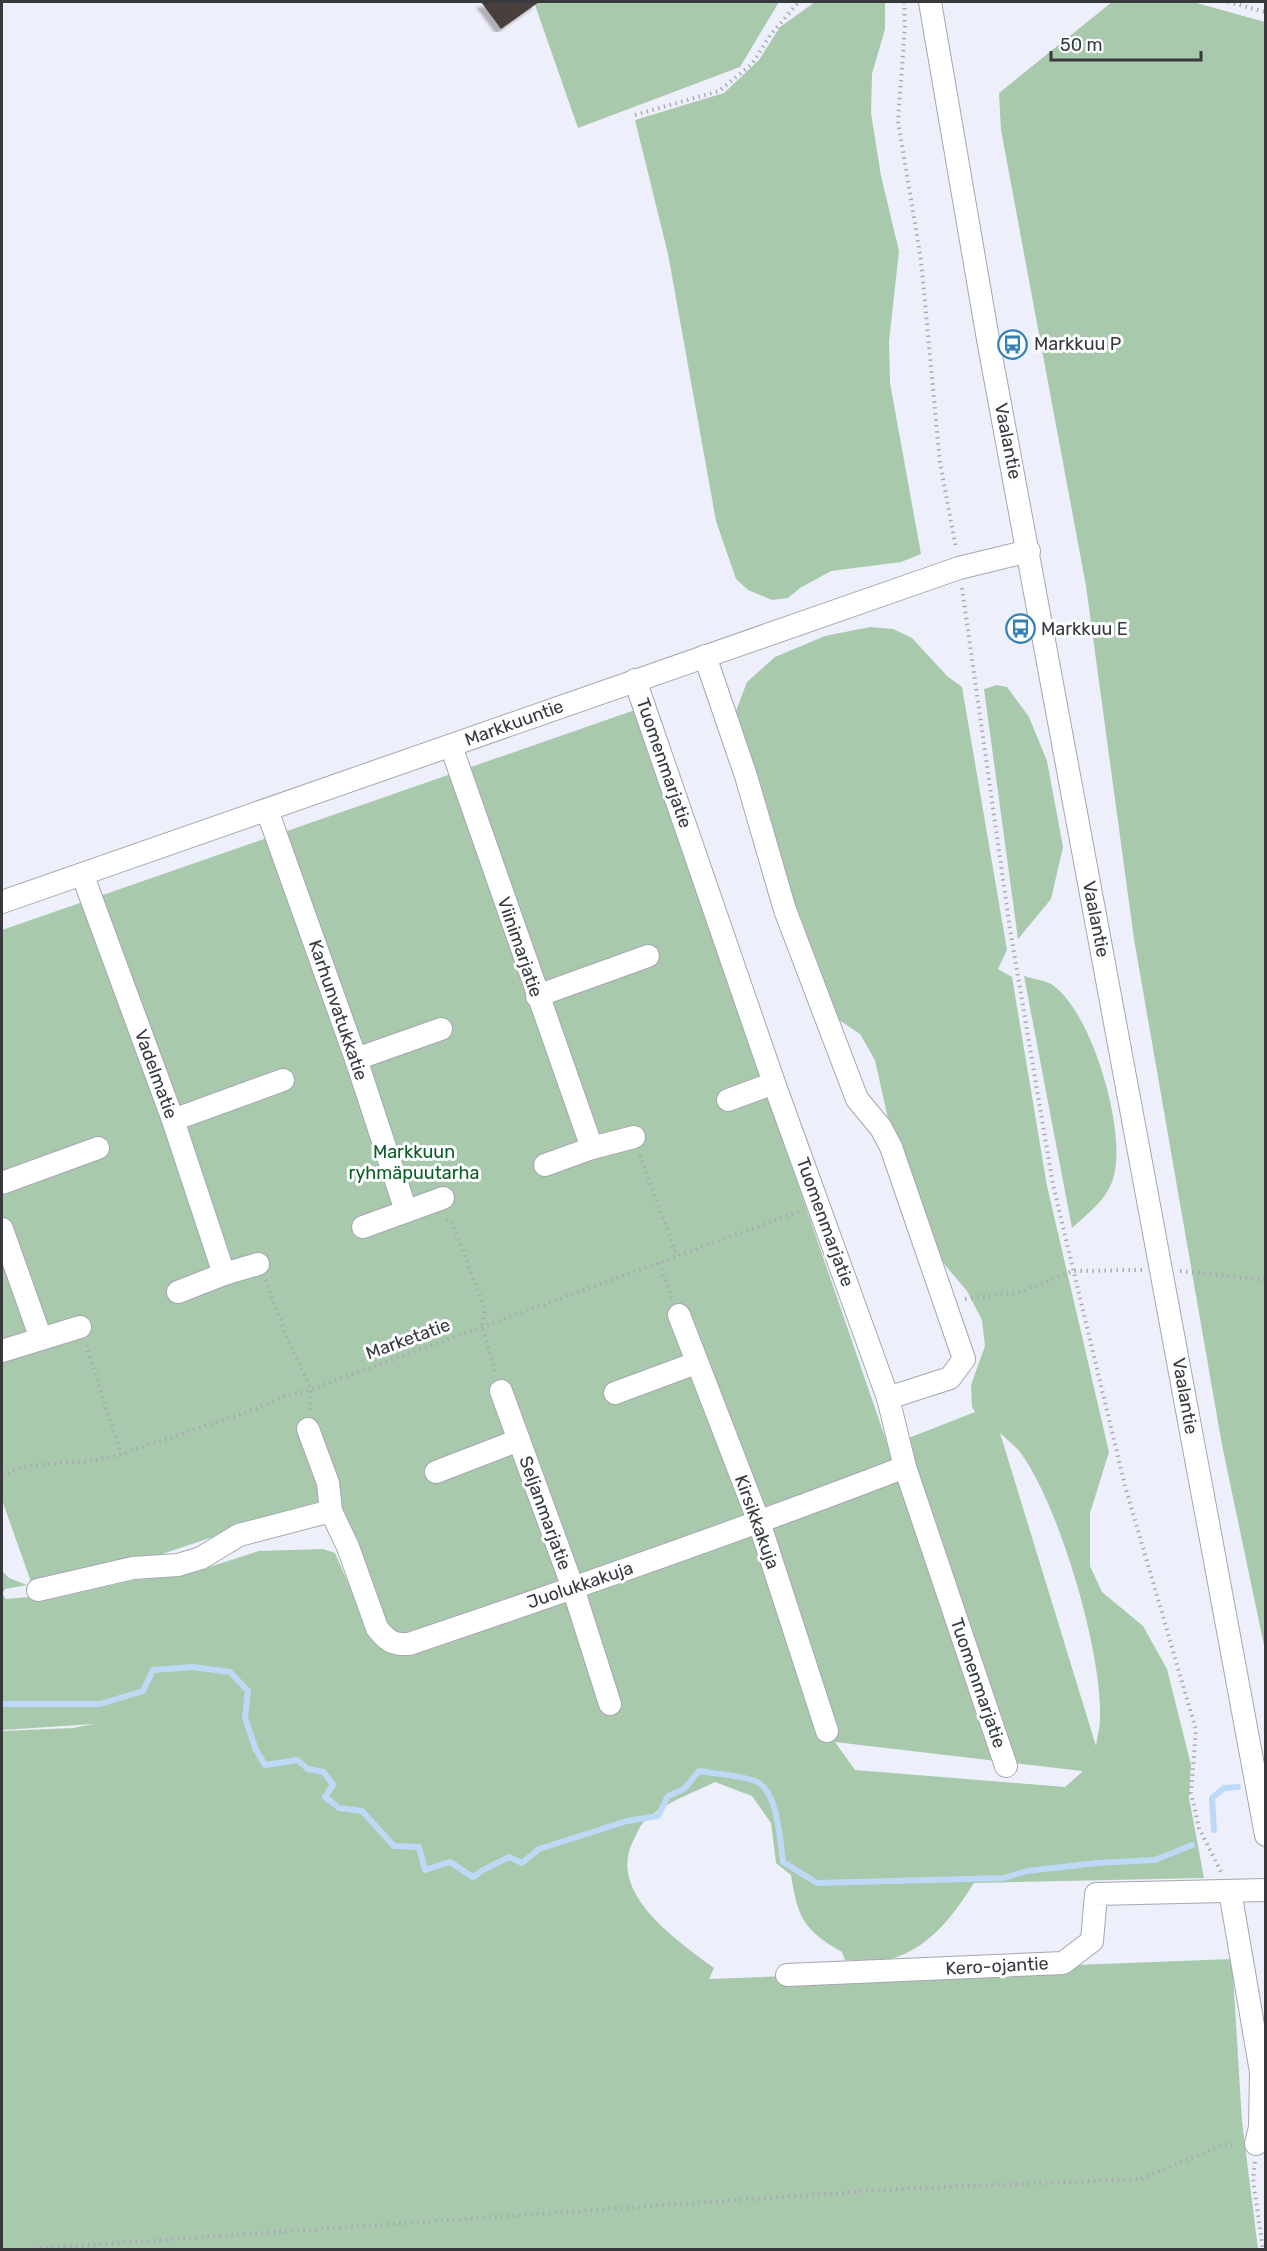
<svg xmlns="http://www.w3.org/2000/svg" width="1267" height="2251" font-family="Rubik,sans-serif">
<style>
.green{fill:#a8c9ac;fill-rule:evenodd}
.lines{fill:none;stroke-linecap:round;stroke-linejoin:round}
.stream{stroke:#bed9f6;stroke-width:6}
.building{fill:#493f3c;filter:url(#shadow)}
.minor-casing{stroke:#a5a7b1;stroke-width:24}
.path{stroke:#a9abb3;stroke-width:4;stroke-dasharray:1.5 4.5;stroke-linecap:butt}
.minor{stroke:#fff;stroke-width:22}
.labels{text-anchor:middle;stroke-width:6;stroke-linejoin:round;paint-order:stroke}
.poi-label{font-size:18px;fill:#38393d;stroke:#fcfdff;text-anchor:start}
.street-label{font-size:18px;fill:#38393d;stroke:#fcfdff}
.park-label{font-size:18px;fill:#0c5c24;stroke:#fcfdff}
</style>
<defs>
<filter id="shadow"><feDropShadow dx="-5" dy="5" stdDeviation="1.5" flood-color="#0004"/></filter>
</defs>
<rect width="100%" height="100%" fill="#edeffa"/>
<g class="green">
<path d="M534 2H779L740 67 578 128Z"/>
<path d="M815 2H885V29L872 74 871 113 881 176 899 251 889 341 890 383 921 554 901 562 831 571 800 588 788 598 772 600 748 590 736 579 716 521 668 254 635 120 724 93 759 60 780 27Z"/>
<path d="M1112 2H1193L1265 22V1650L1222 1445 1134 939 1086 586 1001 130 999 93Z"/>
<path d="M870 627 893 629 912 638 947 676 962 687 1007 950 998 969 1012 977 1047 1186 1109 1452 1090 1513V1566L1102 1592 1143 1626 1167 1669 1191 1765 1189 1798 1204 1878 974 1883C954 1914 933 1944 897 1957 885 1962 859 1960 845 1960L842 1952C804 1930 798 1919 791 1875L776 1863 771 1823 752 1796 715 1782C691 1794 662 1803 643 1823 639 1827 637 1834 634 1839 605 1893 678 1941 714 1968L709 1979 1232 1959 1242 2121 1258 2249H2V1731L73 1728 94 1724 2 1730V1571L9 1578 27 1585 5 1589 2 1594 6 1599 29 1597 39 1602 135 1580 181 1576 259 1551 323 1549 335 1553 374 1642 318 1502 36 1596 2 1500V930L635 710 888 1446 975 1412 972 1407 971 1385 985 1346 982 1320 967 1291 939 1258 890 1128 875 1060 860 1034 839 1020 796 906 736 711 747 682 775 657 825 636ZM1000 1433C1006 1439 1014 1445 1020 1452 1059 1504 1103 1654 1100 1719 1100 1728 1097 1737 1096 1746ZM835 1742 1082 1771V1772L1065 1787 855 1770Z"/>
<path d="M997 685 1007 687 1029 717 1047 761 1063 847 1051 899 1018 939 984 689Z"/>
<path d="M1024 976C1032 979 1044 980 1051 984 1092 1010 1128 1134 1113 1179 1106 1201 1087 1214 1072 1228Z"/>
</g>
<g class="lines">
<g class="stream">
<path d="M2 1704H100L143 1691 153 1670 193 1667 230 1672 248 1691 245 1718 256 1750 265 1765 297 1760 308 1769 324 1772 333 1785 325 1797 339 1808 362 1811 394 1846 419 1847 425 1870 450 1862 473 1877 483 1870 509 1857 522 1863 539 1849 627 1821 658 1816 668 1796 684 1789 699 1771C717 1774 738 1775 755 1781 778 1789 780 1841 783 1862L817 1883 1004 1878 1027 1871 1097 1863 1155 1860 1192 1845"/>
<path d="M1214 1830 1212 1798 1224 1788 1238 1787"/>
</g>
</g>
<path class="building" d="M481 2H539L501 29Z"/>
<g class="lines">
<defs>
<g id="minor">
<path d="M930 2 989 345 1266 1835"/>
<path d="M705 656 746 776 785 910 857 1099 881 1128 891 1147 964 1359 950 1378 888 1398"/>
<path d="M635 680 774 1083 888 1398 905 1467 1006 1766"/>
<path d="M451 746 592 1148"/>
<path d="M267 810 356 1059 406 1211"/>
<path d="M83 876 173 1120 224 1274"/>
<path d="M2 902 959 568 1029 551"/>
<path d="M537 996 648 956"/>
<path d="M356 1059 441 1029"/>
<path d="M728 1100 774 1083"/>
<path d="M173 1120 283 1080"/>
<path d="M545 1165 592 1148 634 1137"/>
<path d="M2 1183 98 1148"/>
<path d="M363 1227 443 1198"/>
<path d="M2 1229 41 1339"/>
<path d="M178 1292 224 1274 258 1264"/>
<path d="M679 1315 759 1522 827 1731"/>
<path d="M2 1351 80 1327"/>
<path d="M501 1391 573 1588 610 1704"/>
<path d="M615 1393 696 1363"/>
<path d="M308 1429 328 1483 331 1511 348 1547 377 1628C387 1641 393 1645 409 1644 575 1588 741 1530 905 1467"/>
<path d="M436 1472 519 1440"/>
<path d="M38 1590 133 1568 178 1565 201 1558 239 1535 331 1511"/>
<path d="M1230 1891 1261 2072 1260 2127 1256 2144"/>
<path d="M787 1975 1063 1963 1092 1941 1096 1894 1266 1890"/>
</g>
</defs>
<use href="#minor" class="minor-casing"/>
<g class="path">
<path d="M904 2 905 26 898 121 921 260 940 463 956 548"/>
<path d="M1228 2 1266 12"/>
<path d="M635 115 719 91 752 64 771 34 799 2"/>
<path d="M962 588 1010 929 1053 1185 1125 1486 1196 1730 1191 1793 1199 1828 1221 1872"/>
<path d="M640 1155 677 1256"/>
<path d="M446 1219 453 1224 485 1310 482 1327 496 1374"/>
<path d="M659 1263 672 1298"/>
<path d="M1180 1271 1266 1280"/>
<path d="M265 1280 290 1345 311 1389 310 1410"/>
<path d="M965 1299 1021 1292 1073 1271 1142 1270"/>
<path d="M86 1345 121 1454"/>
<path d="M2 1475 30 1465 93 1461 121 1454 245 1413 283 1397 306 1391 801 1211"/>
<path d="M1255 2162 1253 2179 1263 2250"/>
<path d="M16 2250 898 2189 1140 2179 1223 2145H1236"/>
</g>
<use href="#minor" class="minor"/>
</g>
<defs>
<symbol id="bus-ring" viewBox="-11 -11 22 22"><circle r="9.5" fill="#fcfdff" stroke="#3480b3" stroke-width="1.5"/><path d="M-5-6H5V4H4V6H2V4H-2V6H-4V4H-5ZM-3.5-4V0h7V-4ZM-3.5 1.2v1.5H-2V1.2ZM2 1.2v1.5H3.5V1.2Z" fill="#3480b3"/></symbol>
</defs>
<g fill-rule="evenodd">
<use href="#bus-ring" x="996" y="328" width="33" height="33"/>
<use href="#bus-ring" x="1004" y="612" width="33" height="33"/>
</g>
<g class="labels">
<g class="poi-label">
<text x="1034" y="350">Markkuu P</text>
<text x="1041" y="635">Markkuu E</text>
</g>
<g class="street-label">
<text transform="translate(1008 441) rotate(79)" y="6">Vaalantie</text>
<text transform="translate(514 723) rotate(-20)" y="6">Markkuuntie</text>
<text transform="translate(664 763) rotate(71)" y="6">Tuomenmarjatie</text>
<text transform="translate(1096 919) rotate(79)" y="6">Vaalantie</text>
<text transform="translate(520 947) rotate(71)" y="6">Viinimarjatie</text>
<text transform="translate(338 1010) rotate(71)" y="6">Karhunvatukkatie</text>
<text transform="translate(156 1074) rotate(70)" y="6">Vadelmatie</text>
<text transform="translate(825 1222) rotate(70)" y="6">Tuomenmarjatie</text>
<text transform="translate(408 1339) rotate(-20)" y="6">Marketatie</text>
<text transform="translate(1185 1396) rotate(80)" y="6">Vaalantie</text>
<text transform="translate(545 1513) rotate(70)" y="6">Seljanmarjatie</text>
<text transform="translate(757 1522) rotate(70)" y="6">Kirsikkakuja</text>
<text transform="translate(580 1585) rotate(-19)" y="6">Juolukkakuja</text>
<text transform="translate(978 1683) rotate(71)" y="6">Tuomenmarjatie</text>
<text transform="translate(997 1966) rotate(-3)" y="6">Kero-ojantie</text>
</g>
<g class="park-label">
<text x="414" y="1158">Markkuun<tspan x="414" dy="21">ryhmäpuutarha</tspan></text>
</g>
</g>
<rect width="1267" height="2251" fill="none" stroke="#38393d" stroke-width="6"/>
<path d="M1051 51v9h150v-9" fill="none" stroke="#38393d" stroke-width="3"/>
<text x="1060" y="51" font-size="18" fill="#38393d" stroke="#fcfdff" stroke-width="4.5" paint-order="stroke">50 m</text>
</svg>
